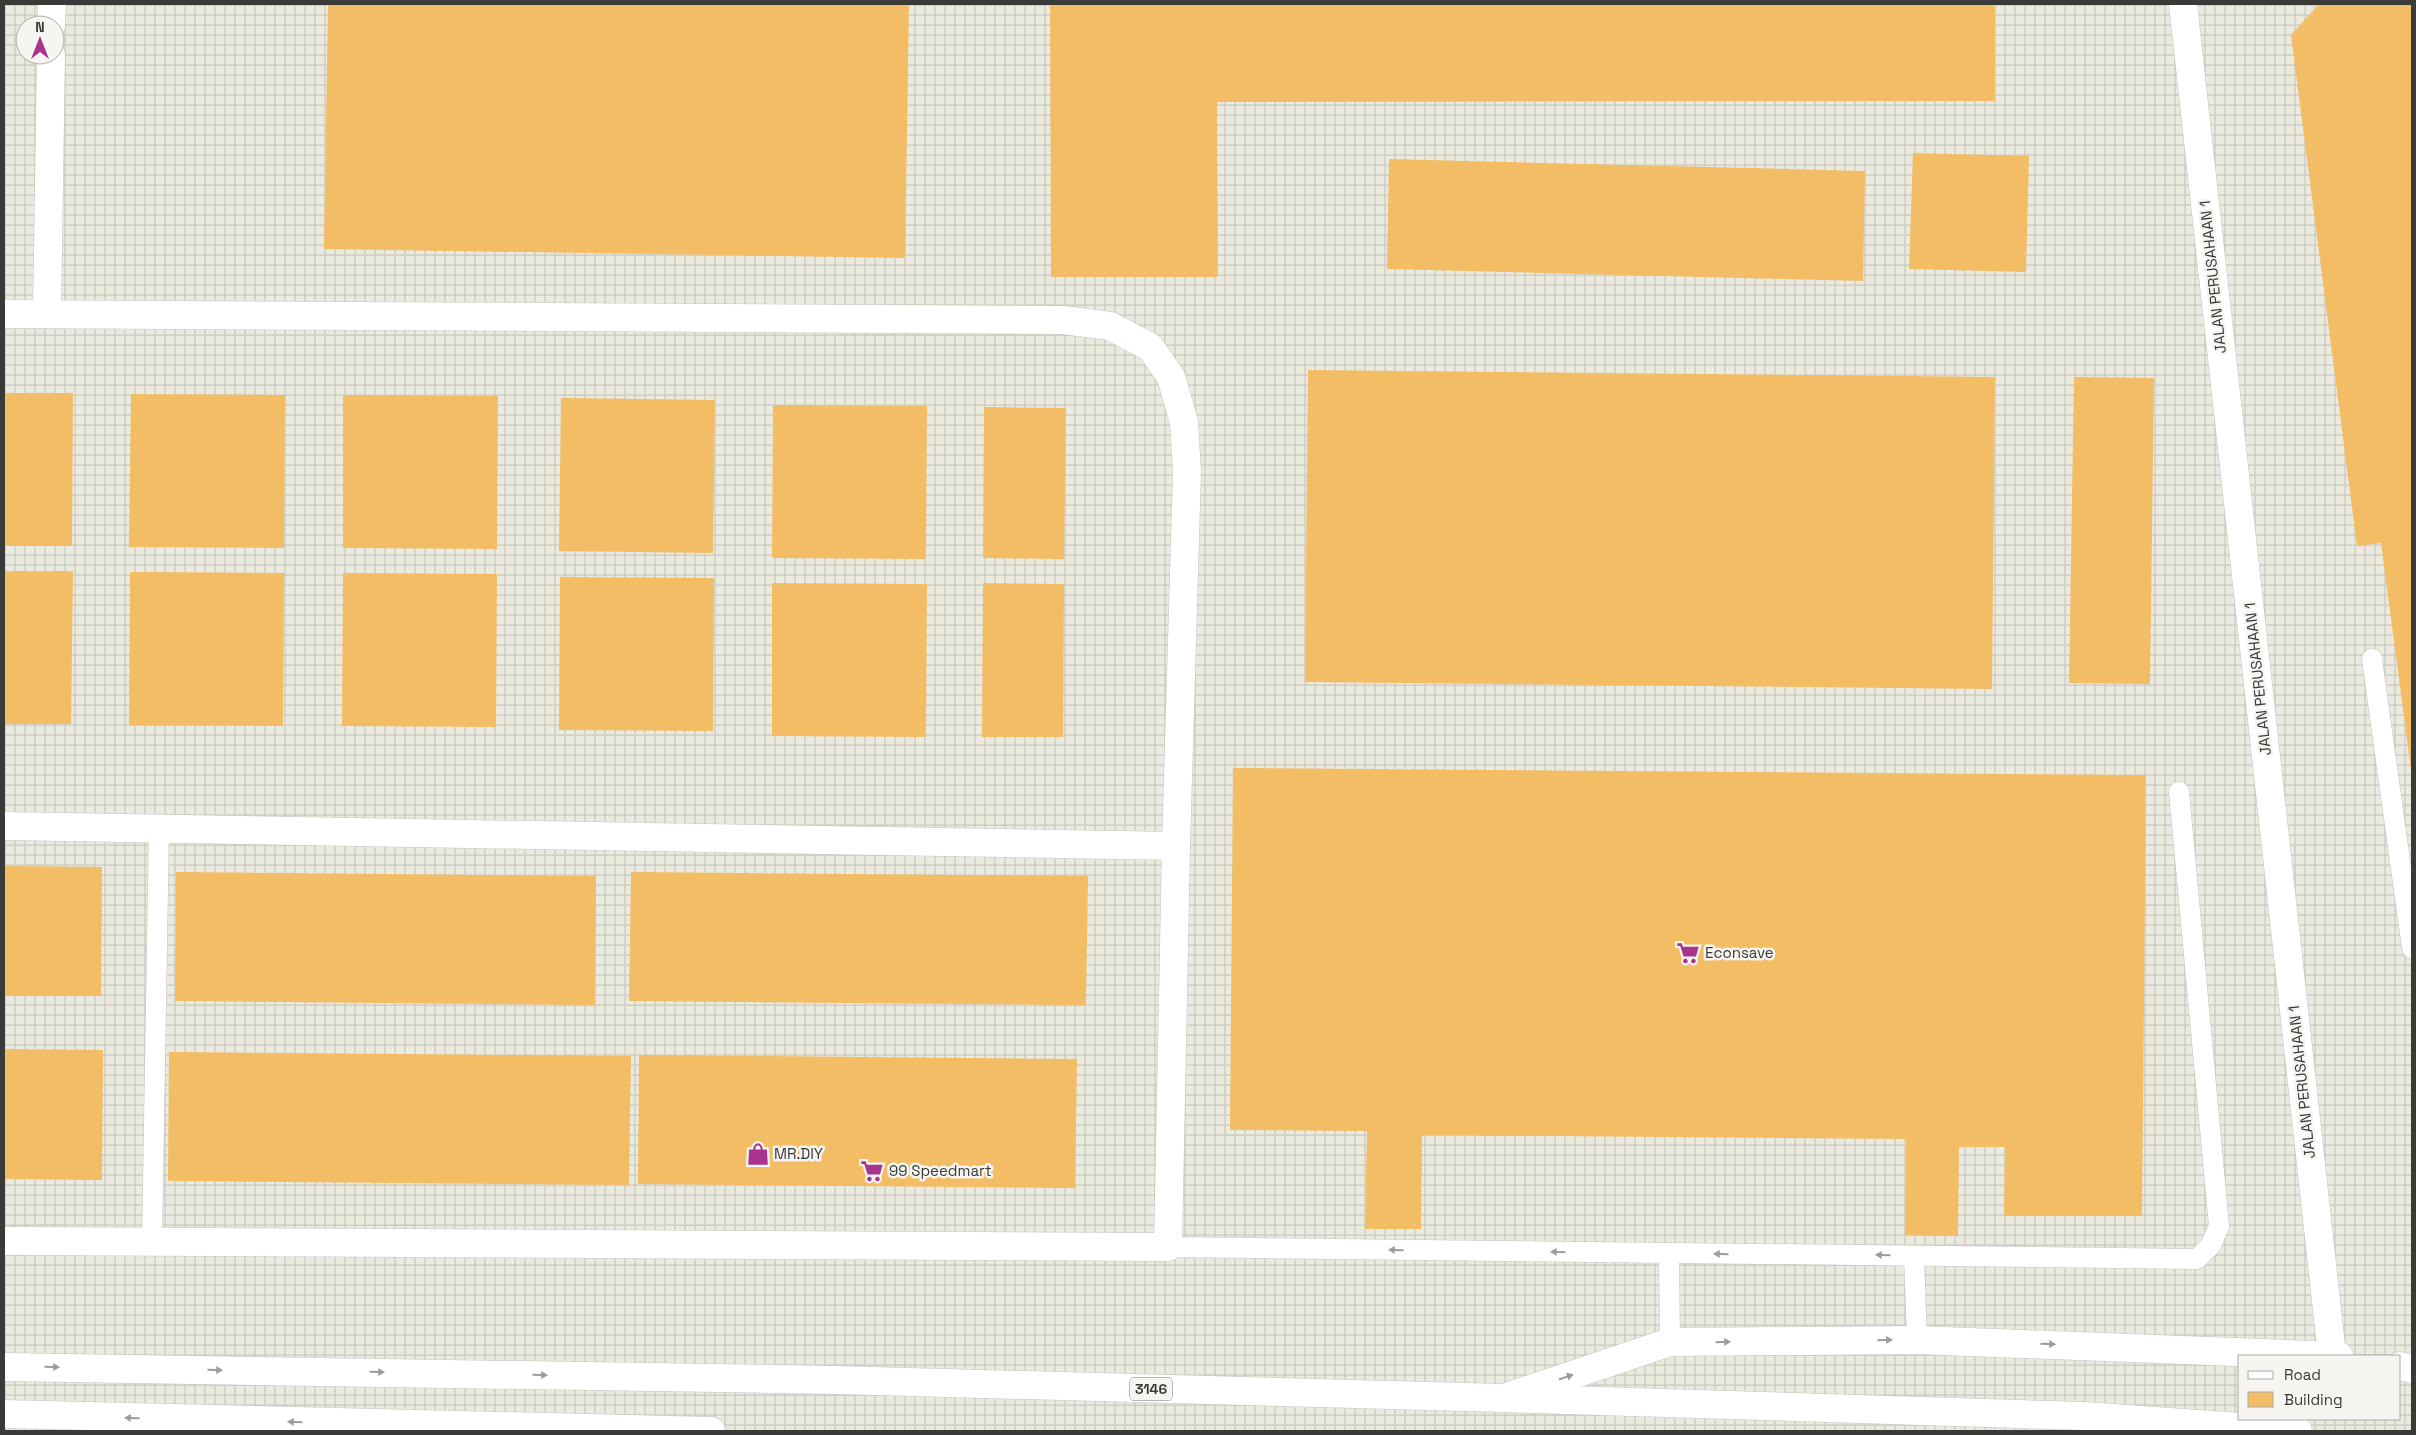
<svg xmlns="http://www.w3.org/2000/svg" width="2416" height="1435" font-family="'Space Grotesk',sans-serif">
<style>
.industrial{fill:url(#industrial-grid);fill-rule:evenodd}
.building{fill:#f3bd65}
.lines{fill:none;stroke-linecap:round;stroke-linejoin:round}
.service-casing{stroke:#c5c5c1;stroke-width:21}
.minor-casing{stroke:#c5c5c1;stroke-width:29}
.primary-casing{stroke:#c5c5c1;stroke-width:29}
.service{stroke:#fff;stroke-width:20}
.minor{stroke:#fff;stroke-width:28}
.primary{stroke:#fff;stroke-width:28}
.oneway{fill:#9c9c9c}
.labels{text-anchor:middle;stroke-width:5;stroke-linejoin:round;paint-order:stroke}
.shield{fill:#f6f5f1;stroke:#727270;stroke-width:1}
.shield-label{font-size:14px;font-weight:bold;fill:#3a3a39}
.street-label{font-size:15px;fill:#3a3a39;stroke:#f6f5f1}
.poi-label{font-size:15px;fill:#3a3a39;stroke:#f6f5f1;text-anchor:start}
</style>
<defs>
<pattern id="industrial-grid" width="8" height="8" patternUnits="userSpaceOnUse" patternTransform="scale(1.25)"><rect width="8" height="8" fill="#ebeadf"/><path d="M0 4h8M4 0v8" fill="none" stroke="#cac9c0"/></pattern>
</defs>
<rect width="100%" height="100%" fill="#f6f5f1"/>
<path class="industrial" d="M4 4H2412V1431H4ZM25 25H55V55H25ZM2240 1356H2400V1419H2240Z"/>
<g class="building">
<path d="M328 4H909L905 258 324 249Z"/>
<path d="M1050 4H1995V101L1217 102 1218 277H1051Z"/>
<path d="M2319 4H2412V777L2381 543 2357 546 2291 35Z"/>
<path d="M1913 153 2029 156 2026 272 1909 269Z"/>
<path d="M1389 159 1865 171 1863 281 1387 269Z"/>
<path d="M1308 370 1995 377 1992 689 1305 682Z"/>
<path d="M2074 377 2154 378 2150 684 2069 683Z"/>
<path d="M4 393H73L72 546H4Z"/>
<path d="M131 394 285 395 284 548 129 547Z"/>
<path d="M343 395 498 396 497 549 343 548Z"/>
<path d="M561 398 715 400 713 553 559 551Z"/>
<path d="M773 405 927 406 926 559 772 558Z"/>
<path d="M984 407 1066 408 1064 559 983 558Z"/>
<path d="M4 571H73L71 724H4Z"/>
<path d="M130 572 284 573 283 726 129 725Z"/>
<path d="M343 573 497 574 496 727 342 726Z"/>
<path d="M560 577 714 578 713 731 559 730Z"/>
<path d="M772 583 927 584 926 737 772 736Z"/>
<path d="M983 583 1064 584 1063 737H982Z"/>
<path d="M1233 768 2146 775 2142 1216H2004L2005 1147H1959L1958 1236 1905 1235 1906 1139 1422 1135 1421 1229H1365L1367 1131 1230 1130Z"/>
<path d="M4 866 102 867 101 996H4Z"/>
<path d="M176 872 596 876 595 1005 175 1001Z"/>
<path d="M631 872 1088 876 1086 1005 629 1001Z"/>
<path d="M4 1049 103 1050 102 1180 4 1179Z"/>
<path d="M169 1052 631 1056 629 1185 168 1181Z"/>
<path d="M639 1055 1077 1059 1075 1188 638 1184Z"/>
</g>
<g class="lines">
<defs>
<g id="service">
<path d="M2372 659 2412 948"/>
<path d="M152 1241 159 828"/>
<path d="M1168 1247 2197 1259 2211 1245 2219 1226 2179 792"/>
<path d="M1669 1253 1670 1342"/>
<path d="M1914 1256 1917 1340"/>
</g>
<g id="minor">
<path d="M2183 4 2332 1355"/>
<path d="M51 25 52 4"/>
<path d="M47 313 51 55"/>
<path d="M4 314 1063 320 1110 326 1150 347 1171 377 1184 422 1187 471 1176 846 1168 1247 4 1241"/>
<path d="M4 826 1176 846"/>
<path d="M2400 1366 2412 1369"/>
<path d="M1507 1397 1670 1342 1917 1340 2339 1356"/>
</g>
<g id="primary">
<path d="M4 1367 837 1380 1503 1398 2084 1416 2298 1431"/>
<path d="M4 1414 711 1431"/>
</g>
</defs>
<use href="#service" class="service-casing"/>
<use href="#minor" class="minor-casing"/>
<use href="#primary" class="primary-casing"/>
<use href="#service" class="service"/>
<use href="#minor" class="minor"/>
<use href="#primary" class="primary"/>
</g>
<defs><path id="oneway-solid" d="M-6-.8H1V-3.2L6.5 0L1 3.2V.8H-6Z" transform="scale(1.25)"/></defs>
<g class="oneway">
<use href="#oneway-solid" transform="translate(1396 1250) rotate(-179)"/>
<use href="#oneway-solid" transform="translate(1558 1252) rotate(-179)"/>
<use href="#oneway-solid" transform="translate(1721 1254) rotate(-179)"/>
<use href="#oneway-solid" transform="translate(1883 1255) rotate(-179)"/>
<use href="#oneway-solid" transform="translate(1885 1340) rotate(-1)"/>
<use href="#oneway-solid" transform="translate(1723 1342) rotate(-1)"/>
<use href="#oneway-solid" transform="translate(2048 1344) rotate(2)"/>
<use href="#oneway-solid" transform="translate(52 1367) rotate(1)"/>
<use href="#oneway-solid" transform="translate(215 1370) rotate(1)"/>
<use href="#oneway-solid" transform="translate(377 1372) rotate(1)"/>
<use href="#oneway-solid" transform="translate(540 1375) rotate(1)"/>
<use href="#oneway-solid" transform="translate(1566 1377) rotate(-19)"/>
<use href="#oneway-solid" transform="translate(132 1418) rotate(-178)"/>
<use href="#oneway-solid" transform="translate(295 1422) rotate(-178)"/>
</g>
<defs>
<symbol id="supermarket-bare" viewBox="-9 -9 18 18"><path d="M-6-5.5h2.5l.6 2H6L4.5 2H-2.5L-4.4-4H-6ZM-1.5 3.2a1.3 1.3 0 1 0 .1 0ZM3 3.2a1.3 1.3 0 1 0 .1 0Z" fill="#a9348d" stroke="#f6f5f1" stroke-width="2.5" paint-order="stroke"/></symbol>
<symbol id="shop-bare" viewBox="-9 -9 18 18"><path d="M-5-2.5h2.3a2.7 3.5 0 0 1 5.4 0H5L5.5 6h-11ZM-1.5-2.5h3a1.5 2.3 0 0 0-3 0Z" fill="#a9348d" stroke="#f6f5f1" stroke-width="2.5" paint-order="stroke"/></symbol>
</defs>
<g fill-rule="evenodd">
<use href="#supermarket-bare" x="1672" y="937" width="32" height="32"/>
<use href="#shop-bare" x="742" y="1138" width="32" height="32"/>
<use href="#supermarket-bare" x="856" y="1155" width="32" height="32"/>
</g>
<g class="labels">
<rect class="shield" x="1130" y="1377.5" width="42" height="23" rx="4"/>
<g class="shield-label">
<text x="1151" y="1394">3146</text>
</g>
<g class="street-label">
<text transform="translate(2213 277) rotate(-96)" y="5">JALAN PERUSAHAAN 1</text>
<text transform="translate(2258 679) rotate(-96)" y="5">JALAN PERUSAHAAN 1</text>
<text transform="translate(2302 1082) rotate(-96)" y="5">JALAN PERUSAHAAN 1</text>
</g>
<g class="poi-label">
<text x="1705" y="958">Econsave</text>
<text x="774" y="1159">MR.DIY</text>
<text x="889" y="1176">99 Speedmart</text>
</g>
</g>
<rect width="2416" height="1435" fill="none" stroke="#3a3a39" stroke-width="10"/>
<rect x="2238" y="1355" width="162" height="65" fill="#f6f5f1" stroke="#abaaa7"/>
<rect x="2248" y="1371" width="25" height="8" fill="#ffffff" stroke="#abaaa7"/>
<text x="2284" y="1380" font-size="15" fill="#3a3a39">Road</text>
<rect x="2248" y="1392" width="25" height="15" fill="#f3bd65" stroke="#abaaa7"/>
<text x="2284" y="1405" font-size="15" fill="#3a3a39">Building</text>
<g transform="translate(40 40)"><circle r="24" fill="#f6f5f1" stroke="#abaaa7"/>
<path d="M0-4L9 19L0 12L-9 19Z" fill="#a9348d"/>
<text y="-8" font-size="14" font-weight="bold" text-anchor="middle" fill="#3a3a39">N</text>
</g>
</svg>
